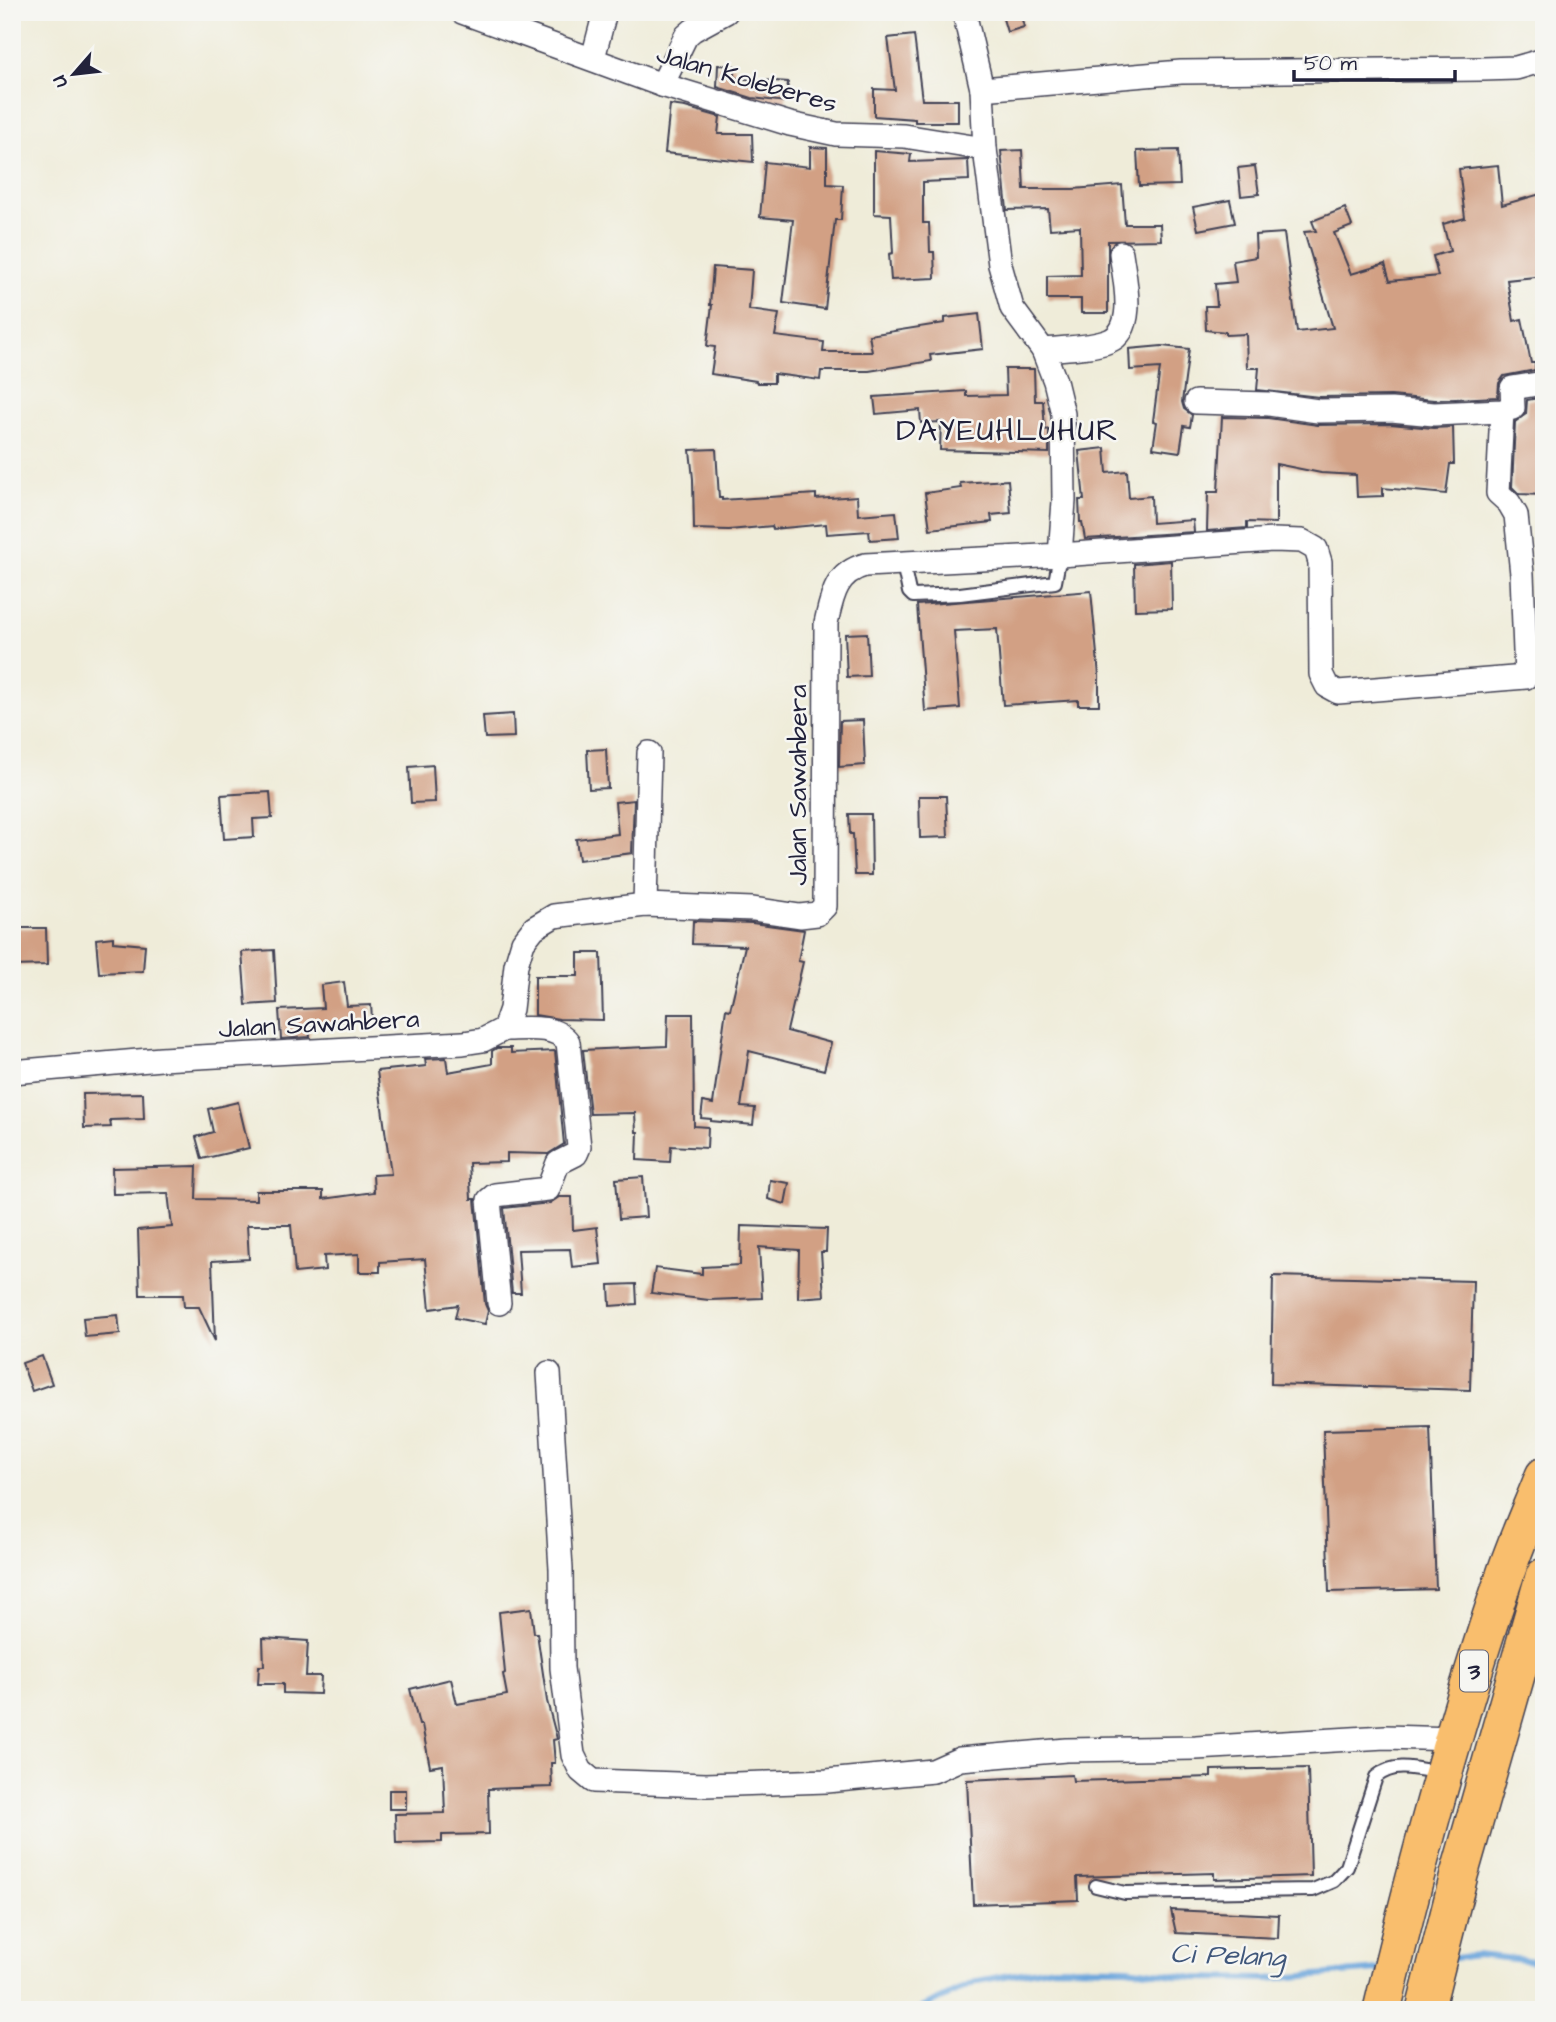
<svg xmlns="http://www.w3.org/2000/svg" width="1556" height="2022" font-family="'Architects Daughter',sans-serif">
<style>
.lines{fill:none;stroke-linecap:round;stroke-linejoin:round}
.stream{stroke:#6ca6dc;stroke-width:6}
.building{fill:#d2a084}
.lane-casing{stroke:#414053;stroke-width:16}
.street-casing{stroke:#414053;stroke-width:26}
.primary-casing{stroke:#414053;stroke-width:40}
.lane{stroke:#fff;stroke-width:12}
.street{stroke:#fff;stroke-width:23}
.primary{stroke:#f9be6d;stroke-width:37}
.labels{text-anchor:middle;stroke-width:5;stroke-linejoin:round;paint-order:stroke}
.shield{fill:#f6f6f2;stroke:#626272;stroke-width:2}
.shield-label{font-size:24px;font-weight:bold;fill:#22223b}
.street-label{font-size:26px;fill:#22223b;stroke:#f6f6f2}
.water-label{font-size:28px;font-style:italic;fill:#40577b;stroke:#f6f6f2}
.quarter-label{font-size:30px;letter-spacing:2px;fill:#22223b;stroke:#f6f6f2}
</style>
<rect width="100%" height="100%" fill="#f6f6f2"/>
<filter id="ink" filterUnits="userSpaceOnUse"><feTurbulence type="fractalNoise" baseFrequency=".0143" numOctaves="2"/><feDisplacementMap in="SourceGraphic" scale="14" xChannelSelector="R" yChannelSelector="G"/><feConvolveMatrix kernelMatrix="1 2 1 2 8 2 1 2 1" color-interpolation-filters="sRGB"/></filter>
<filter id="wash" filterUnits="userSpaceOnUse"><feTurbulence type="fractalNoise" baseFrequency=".00686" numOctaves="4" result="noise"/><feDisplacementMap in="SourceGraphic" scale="28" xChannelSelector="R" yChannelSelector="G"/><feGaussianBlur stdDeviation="1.57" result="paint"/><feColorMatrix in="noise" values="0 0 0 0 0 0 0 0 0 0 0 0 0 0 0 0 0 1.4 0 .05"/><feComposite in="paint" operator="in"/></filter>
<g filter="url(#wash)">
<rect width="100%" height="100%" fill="#efecd9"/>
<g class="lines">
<g class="stream">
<path d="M1449 1959 1476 1955 1544 1962"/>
<path d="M918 2010 978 1981 1053 1967 1127 1968 1195 1978 1267 1979 1379 1970"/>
</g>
</g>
<g id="blocks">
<g class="building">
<path d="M1001 12H1020L1024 27 1007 32Z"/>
<path d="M914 35 922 100H958V122H915V119L874 116V89L895 90 888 38Z"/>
<path d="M718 65 735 66V78L788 82 786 102 752 98 717 87Z"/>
<path d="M670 105 685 107 720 117 718 134H752L753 162 665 153Z"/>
<path d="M810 147 827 148V184L843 185 841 220H835L825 309 783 303 793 220 760 217 765 162 810 167Z"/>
<path d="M1022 150 1024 189H1073L1122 185 1125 224H1160L1161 240 1108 241V313H1081V299H1047V276L1081 275 1080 227 1050 229 1048 209 1007 210 1001 151Z"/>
<path d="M1178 150 1180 185 1139 186 1137 151Z"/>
<path d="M874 151 911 154 910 162 968 160 969 180 923 182V223H929L930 252H934L935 278 891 280 889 254 893 253 891 215 874 214Z"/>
<path d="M1498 165 1502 205 1544 193V276L1507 280 1514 321 1522 319 1531 363H1535V370L1504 376 1499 383 1498 397 1434 400 1391 396 1319 397 1257 390 1259 368H1247L1246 334 1226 335V332L1206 330 1205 306H1217L1215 284 1236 282 1233 261 1256 257 1255 235 1284 233 1297 332 1333 328 1304 232 1316 231 1312 221 1345 208 1352 226 1334 233 1351 274 1385 264 1390 281 1438 276 1433 256 1450 251 1443 224 1465 218 1459 169Z"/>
<path d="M1255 166 1259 194 1241 196 1238 168Z"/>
<path d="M1230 200 1235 223 1198 230 1193 207Z"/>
<path d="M713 267 752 270 749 310 779 314 775 336 824 342 823 352H872L869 335 945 323V318L979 314 983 349 930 355 931 361 869 371H821L820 380 774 374V383H757L756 381 711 374 715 347 707 346 712 305H710Z"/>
<path d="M1162 346 1189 349 1182 402 1184 409 1192 415 1190 427 1184 426 1180 452 1153 448 1157 422 1153 421 1160 368 1130 370 1129 349Z"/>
<path d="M1005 369H1034L1035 401H1043L1045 430 1049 429V453L940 450 941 422 921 423 920 410 876 414 874 397 966 391V396L1006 395Z"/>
<path d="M1544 397V495L1519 494 1512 487 1515 422 1526 414 1527 400Z"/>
<path d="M1222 417 1268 418 1318 425 1390 424 1433 428 1453 427 1454 464H1450L1446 494 1383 488V496L1357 497 1356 475 1321 473 1276 464V523L1247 522V528L1207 531 1208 492H1218Z"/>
<path d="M1105 448 1107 473 1127 471 1129 498 1151 496 1152 523 1193 520 1194 532 1085 539 1082 522H1080L1079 500H1084L1079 451Z"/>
<path d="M716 449 719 498H722V500L816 494V499L857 496 858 515 896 512 899 538 870 540 869 531 827 534 826 524 773 529 772 526 729 530 694 529 693 479 690 450Z"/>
<path d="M1008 480 1011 513 991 515 992 522 930 529 925 493 961 488 960 483Z"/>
<path d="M1171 561 1172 609 1135 610 1134 564Z"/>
<path d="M1091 591 1099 676V705H1078V700L1003 705 997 629 954 631 960 708 925 711 917 605Z"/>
<path d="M867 633 869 676 847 677 845 634Z"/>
<path d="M513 714 514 737 485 738 483 716Z"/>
<path d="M863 720 865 765 839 767 840 721Z"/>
<path d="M606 749 608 788 589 789 587 750Z"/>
<path d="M433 765 435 802 411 803 409 767Z"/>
<path d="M270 792 272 818 253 819 254 837 224 839 221 795Z"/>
<path d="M919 796H946L948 837 920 838Z"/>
<path d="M634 800 632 853 579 860 576 839 618 834 615 802Z"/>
<path d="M849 814H871L872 875H855L853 834H850Z"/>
<path d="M693 921 752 923 804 930 798 961 803 962 787 1031 831 1043 824 1070 749 1051 741 1107 755 1108 753 1125 711 1121V1119L701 1118 703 1102 713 1104 726 1009 730 1010 745 946 692 944Z"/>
<path d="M12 928H46L47 965 12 966Z"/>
<path d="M113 937V942L145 945 143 971 99 973 96 939Z"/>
<path d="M274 950 277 1003 246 1005 242 952Z"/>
<path d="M578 953H601L603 1020 559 1019 535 1015V976H578Z"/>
<path d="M344 982 347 1006 371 1005 372 1019 312 1025 309 1026 310 1037 281 1039 279 1010 323 1008 321 985Z"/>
<path d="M668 1014H693L694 1126 708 1127 707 1148 671 1146 670 1162 637 1160 638 1132H636L635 1113 590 1114 583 1050 667 1046Z"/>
<path d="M497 1048H511V1053L555 1051 564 1144 548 1154 507 1153V1162L469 1163 471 1199H475L485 1304 488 1311 485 1324 455 1318 458 1305 430 1309 425 1259 380 1262V1272H359V1254L324 1256 325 1270 295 1273 291 1225H247L249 1259 212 1261 215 1341 199 1307H184L183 1295H140L138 1230 172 1227 168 1193 113 1194 112 1168 197 1166 196 1199 256 1200V1191H323V1199L374 1192 373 1175 391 1174 377 1071 426 1066 425 1059 446 1058 448 1072 492 1064V1051Z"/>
<path d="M143 1093 144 1119 110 1120 111 1127 84 1128 83 1094Z"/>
<path d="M238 1102 249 1148 202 1159 196 1137 213 1132 208 1109Z"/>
<path d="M643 1177 646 1217 619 1219 616 1179Z"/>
<path d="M770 1180 789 1183 785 1204 768 1199Z"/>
<path d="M559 1197H572L573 1230 597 1227 601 1264 572 1267 570 1249 518 1250 521 1293H512L504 1208 550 1203Z"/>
<path d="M741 1226 827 1229 826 1252H821L824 1296 798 1298 799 1250 759 1247 762 1298 709 1300 651 1293 655 1268 702 1274V1267L740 1265Z"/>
<path d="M1273 1276 1473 1281 1470 1390 1271 1384Z"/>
<path d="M636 1284 637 1304 610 1306 609 1285Z"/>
<path d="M118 1315 120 1334 85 1337 83 1318Z"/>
<path d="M42 1356 52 1384 32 1391 22 1363Z"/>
<path d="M1430 1427 1436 1589 1329 1592 1323 1430Z"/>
<path d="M531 1608 534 1633H537L547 1701 557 1739 553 1740 555 1763H551L552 1787 488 1789 489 1834 442 1835V1842L396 1843 395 1814 445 1813 443 1765 430 1767 422 1725H419L410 1689 451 1679 457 1704 507 1695 503 1674 505 1673 499 1612Z"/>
<path d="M263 1638 308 1641 306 1676H321L320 1694 283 1693V1684H258L259 1666H264Z"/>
<path d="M1308 1768 1311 1876 1214 1879V1873L1077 1877 1078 1900 973 1904 967 1780 1072 1775 1073 1781 1211 1777V1770Z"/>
<rect x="389" y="1790" width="17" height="19"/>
<path d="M1171 1910 1279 1915 1278 1938 1176 1933Z"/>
</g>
</g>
</g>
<g filter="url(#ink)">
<use href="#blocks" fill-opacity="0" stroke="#414053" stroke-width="2"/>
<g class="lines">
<defs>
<g id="lane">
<path d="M903 564 909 592 913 596 960 594 1055 582 1060 555"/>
<path d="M1096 1886 1125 1893 1313 1890 1334 1881 1347 1867 1376 1777C1394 1761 1418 1769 1440 1773"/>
</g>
<g id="street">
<path d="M462 12 662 85 790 124 836 134 904 136 985 149"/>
<path d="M593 58 605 12"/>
<path d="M662 85 686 36 693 30 726 12"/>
<path d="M982 89 1181 72 1483 69 1516 68 1544 60"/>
<path d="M1043 350C1062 348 1092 348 1109 341 1138 329 1124 277 1121 253"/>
<path d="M1196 402 1269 404 1318 411 1391 410 1434 414 1502 411 1513 408 1512 388 1544 383"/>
<path d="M1060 555 1273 540 1302 541 1316 549 1320 562 1321 674 1327 686 1338 692 1526 677 1522 574 1516 515 1509 503 1498 493 1502 411"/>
<path d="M645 905 649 753"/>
<path d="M12 1072 161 1059 463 1043 483 1040 504 1029 511 1009 516 965 523 942 534 928 554 916 645 905 753 909 800 916 817 914 825 906 826 623C832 597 835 573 865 565L1060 555 1064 501 1063 414 1055 381 1043 350 1012 308 1000 265 985 149 982 89 964 12"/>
<path d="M499 1303 489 1200 495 1195 548 1189 558 1163 576 1154 579 1147 568 1042C555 1024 524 1029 504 1029"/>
<path d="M549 1373 561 1569 562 1668 573 1755 581 1771 593 1781 706 1785 827 1781 933 1771 960 1759 1066 1750 1196 1748 1385 1737 1455 1739"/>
</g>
<g id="primary">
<path d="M1382 2010C1417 1863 1456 1718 1505 1575 1516 1542 1531 1509 1544 1476"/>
<path d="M1425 2010 1459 1875 1544 1577"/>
</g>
</defs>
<use href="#lane" class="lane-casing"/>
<use href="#street" class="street-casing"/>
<use href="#primary" class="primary-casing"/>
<use href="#lane" class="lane"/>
<use href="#street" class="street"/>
<use href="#primary" class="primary"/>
</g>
</g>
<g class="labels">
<rect class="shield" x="1460" y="1650.5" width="28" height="41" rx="5"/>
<g class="shield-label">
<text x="1474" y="1679">3</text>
</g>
<g class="street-label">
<text transform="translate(747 78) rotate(16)" y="9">Jalan Koleberes</text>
<text transform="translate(797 785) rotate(-90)" y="9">Jalan Sawahbera</text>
<text transform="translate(319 1023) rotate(-3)" y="9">Jalan Sawahbera</text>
</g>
<g class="water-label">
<text transform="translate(1228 1954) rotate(2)" y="10">Ci Pelang</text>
</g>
<g class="quarter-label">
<text x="1008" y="440">DAYEUHLUHUR</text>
</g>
</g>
<rect width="1556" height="2022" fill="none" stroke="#f6f6f2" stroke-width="42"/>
<g transform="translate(74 74) rotate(242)" stroke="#f6f6f2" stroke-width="5" paint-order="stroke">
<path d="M0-5L12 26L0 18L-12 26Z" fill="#22223b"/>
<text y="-10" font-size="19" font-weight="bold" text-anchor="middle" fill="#22223b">U</text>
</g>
<path d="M1294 70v10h161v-10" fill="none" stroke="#22223b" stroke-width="3.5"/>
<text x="1304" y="70" font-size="21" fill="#22223b" stroke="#f6f6f2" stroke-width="5" paint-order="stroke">50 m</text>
</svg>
